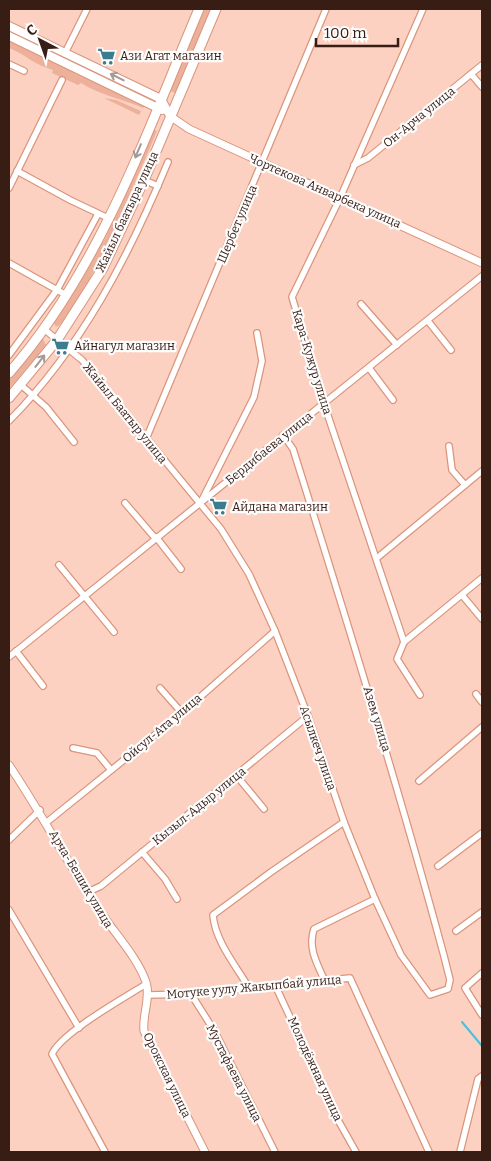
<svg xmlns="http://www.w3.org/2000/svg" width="491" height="1161" font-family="Bitter,serif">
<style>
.green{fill:#edb19b}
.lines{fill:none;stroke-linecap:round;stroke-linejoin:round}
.stream{stroke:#44c0e4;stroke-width:2}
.minor-casing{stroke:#da957c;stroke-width:8}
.tertiary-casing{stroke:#da957c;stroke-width:9}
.secondary-casing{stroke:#da957c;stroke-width:10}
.primary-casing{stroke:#da957c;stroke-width:11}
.minor{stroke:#fff;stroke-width:5.5}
.tertiary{stroke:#fff;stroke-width:7}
.secondary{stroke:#fff;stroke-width:8}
.primary{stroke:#fff;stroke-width:9}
.oneway{stroke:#a59995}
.labels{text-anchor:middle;stroke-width:4.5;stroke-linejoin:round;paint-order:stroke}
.poi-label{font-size:12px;fill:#381d14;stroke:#fdfdfd;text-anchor:start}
.street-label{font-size:12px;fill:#381d14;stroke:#fdfdfd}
</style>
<rect width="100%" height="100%" fill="#fdd1c1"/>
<g class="green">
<path d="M204 9H211L175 93 168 90Z"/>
<path d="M9 41 137 102 146 105 143 108C122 99 100 95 81 83L78 85 52 73 53 70C34 65 25 54 9 48Z"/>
<path d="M104 98 116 100 141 111 139 115Z"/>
<path d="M152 129 157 131C145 160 78 320 56 327L54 323 106 237Z"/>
<path d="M43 339 46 345 9 389V380Z"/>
</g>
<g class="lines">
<path class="stream" d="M462 1022 482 1046"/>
<defs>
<g id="minor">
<path d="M65 53 87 9"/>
<path d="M9 64 24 71"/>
<path d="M471 74 482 87"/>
<path d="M354 165 368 158 482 65"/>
<path d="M17 171 70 200 108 218"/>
<path d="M144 180 158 186"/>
<path d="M9 188 62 80"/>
<path d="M9 263 66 295"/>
<path d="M361 304 397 345"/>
<path d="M428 321 451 350"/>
<path d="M44 329 82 360 221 529 249 574 275 631 308 716 344 822 375 899 401 955 430 995 448 989 450 980 444 956C398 785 346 617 293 449L283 435"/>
<path d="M9 355 57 290 98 214"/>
<path d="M369 368 393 400"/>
<path d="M21 385 46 407 74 442"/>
<path d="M9 421C82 347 129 256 168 162"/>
<path d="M146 439 326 9"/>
<path d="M449 446 452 470 465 485"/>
<path d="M202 500 254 397 262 361 257 333"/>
<path d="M125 503 155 538"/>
<path d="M156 537 181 569"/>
<path d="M377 558 482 471"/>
<path d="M59 565 114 632"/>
<path d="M462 595 482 619"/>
<path d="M404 642 324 404 292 297 340 198 423 9"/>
<path d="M404 642 482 578"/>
<path d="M404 642 397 659 420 695"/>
<path d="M16 651 43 686"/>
<path d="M9 657 482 276"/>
<path d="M160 688 182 713"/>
<path d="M476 694 482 702"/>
<path d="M73 748 97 753 111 770"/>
<path d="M236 775 264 809"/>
<path d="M419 781 482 727"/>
<path d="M47 822 182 713 275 631"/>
<path d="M9 840 40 810"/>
<path d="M142 852 165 879 177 899"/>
<path d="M438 866 482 833"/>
<path d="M88 892 101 886 308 716"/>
<path d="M9 910 79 1028"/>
<path d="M456 931 482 912"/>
<path d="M482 973 465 988 482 1015"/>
<path d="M324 979C316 962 308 947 314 929L375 899"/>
<path d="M275 985 338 1120 356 1152"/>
<path d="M249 988C236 966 215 941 213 915L271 872 344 822"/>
<path d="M191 994 215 1032 275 1152"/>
<path d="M148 995 191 994 350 978 429 1152"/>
<path d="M105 1152 52 1054C61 1033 124 998 146 984"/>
<path d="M460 1152 478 1079 482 1076"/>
</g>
<g id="tertiary">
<path d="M170 116 189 129 482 263"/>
<path d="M9 765C40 811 66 861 98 908 113 932 137 956 146 982 151 998 142 1015 144 1031L205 1152"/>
</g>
<g id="secondary">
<path d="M9 26 161 99 170 116"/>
<path d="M9 36 162 110"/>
</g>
<g id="primary">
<path d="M9 373C100 269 146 134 199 9"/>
<path d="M9 398 57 340 103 268 144 180 216 9"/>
</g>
</defs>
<use href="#minor" class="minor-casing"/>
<use href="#tertiary" class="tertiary-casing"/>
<use href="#secondary" class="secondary-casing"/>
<use href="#primary" class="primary-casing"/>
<use href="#minor" class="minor"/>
<use href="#tertiary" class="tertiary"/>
<use href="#secondary" class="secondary"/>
<use href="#primary" class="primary"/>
</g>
<defs><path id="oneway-shaft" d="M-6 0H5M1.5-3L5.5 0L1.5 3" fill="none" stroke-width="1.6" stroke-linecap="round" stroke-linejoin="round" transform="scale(1.25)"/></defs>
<g class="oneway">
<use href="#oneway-shaft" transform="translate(117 77) rotate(-154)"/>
<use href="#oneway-shaft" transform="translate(138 151) rotate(113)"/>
<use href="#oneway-shaft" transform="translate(40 361) rotate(-52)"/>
</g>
<defs>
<symbol id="supermarket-bare" viewBox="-9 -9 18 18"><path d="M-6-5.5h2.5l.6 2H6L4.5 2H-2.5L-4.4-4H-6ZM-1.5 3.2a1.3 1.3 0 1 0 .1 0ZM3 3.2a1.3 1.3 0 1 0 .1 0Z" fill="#3c7c8f" stroke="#fdfdfd" stroke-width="2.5" paint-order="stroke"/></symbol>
</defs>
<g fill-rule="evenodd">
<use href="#supermarket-bare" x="94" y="44" width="25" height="25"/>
<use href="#supermarket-bare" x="48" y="334" width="25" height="25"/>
<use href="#supermarket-bare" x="206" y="494" width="25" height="25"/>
</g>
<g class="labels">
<g class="poi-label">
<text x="120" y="60">Ази Агат магазин</text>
<text x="74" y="350">Айнагул магазин</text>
<text x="232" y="511">Айдана магазин</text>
</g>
<g class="street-label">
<text transform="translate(419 117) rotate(-39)" y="4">Он-Арча улица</text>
<text transform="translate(325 191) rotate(24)" y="4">Чортекова Анварбека улица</text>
<text transform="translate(127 212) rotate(-65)" y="4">Жайыл баатыра улица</text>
<text transform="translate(237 224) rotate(-67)" y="4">Шербет улица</text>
<text transform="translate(312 362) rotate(73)" y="4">Кара-Кужур улица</text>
<text transform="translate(125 413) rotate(51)" y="4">Жайыл Баатыр улица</text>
<text transform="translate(269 448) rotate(-39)" y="4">Бердибаева улица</text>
<text transform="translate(377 719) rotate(73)" y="4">Азем улица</text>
<text transform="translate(162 728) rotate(-40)" y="4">Ойсул-Ата улица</text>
<text transform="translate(318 748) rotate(71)" y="4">Асылкеч улица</text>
<text transform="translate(199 806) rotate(-39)" y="4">Кызыл-Адыр улица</text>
<text transform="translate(81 879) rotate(59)" y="4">Арча-Бешик улица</text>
<text transform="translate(254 987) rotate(-5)" y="4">Мотуке уулу Жакыпбай улица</text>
<text transform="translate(315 1069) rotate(65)" y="4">Молодёжная улица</text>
<text transform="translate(234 1073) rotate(63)" y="4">Мустафаева улица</text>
<text transform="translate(167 1075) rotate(64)" y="4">Орокская улица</text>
</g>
</g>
<rect width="491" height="1161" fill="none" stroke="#381d14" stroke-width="20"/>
<g transform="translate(40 40) rotate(319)" stroke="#fdfdfd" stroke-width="4" paint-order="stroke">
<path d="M0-4L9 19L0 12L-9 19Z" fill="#381d14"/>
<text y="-8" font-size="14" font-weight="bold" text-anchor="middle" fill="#381d14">С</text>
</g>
<path d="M316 38v8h82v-8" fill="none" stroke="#381d14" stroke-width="2.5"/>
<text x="324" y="38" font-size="15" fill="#381d14" stroke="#fdfdfd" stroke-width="4" paint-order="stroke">100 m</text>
</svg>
